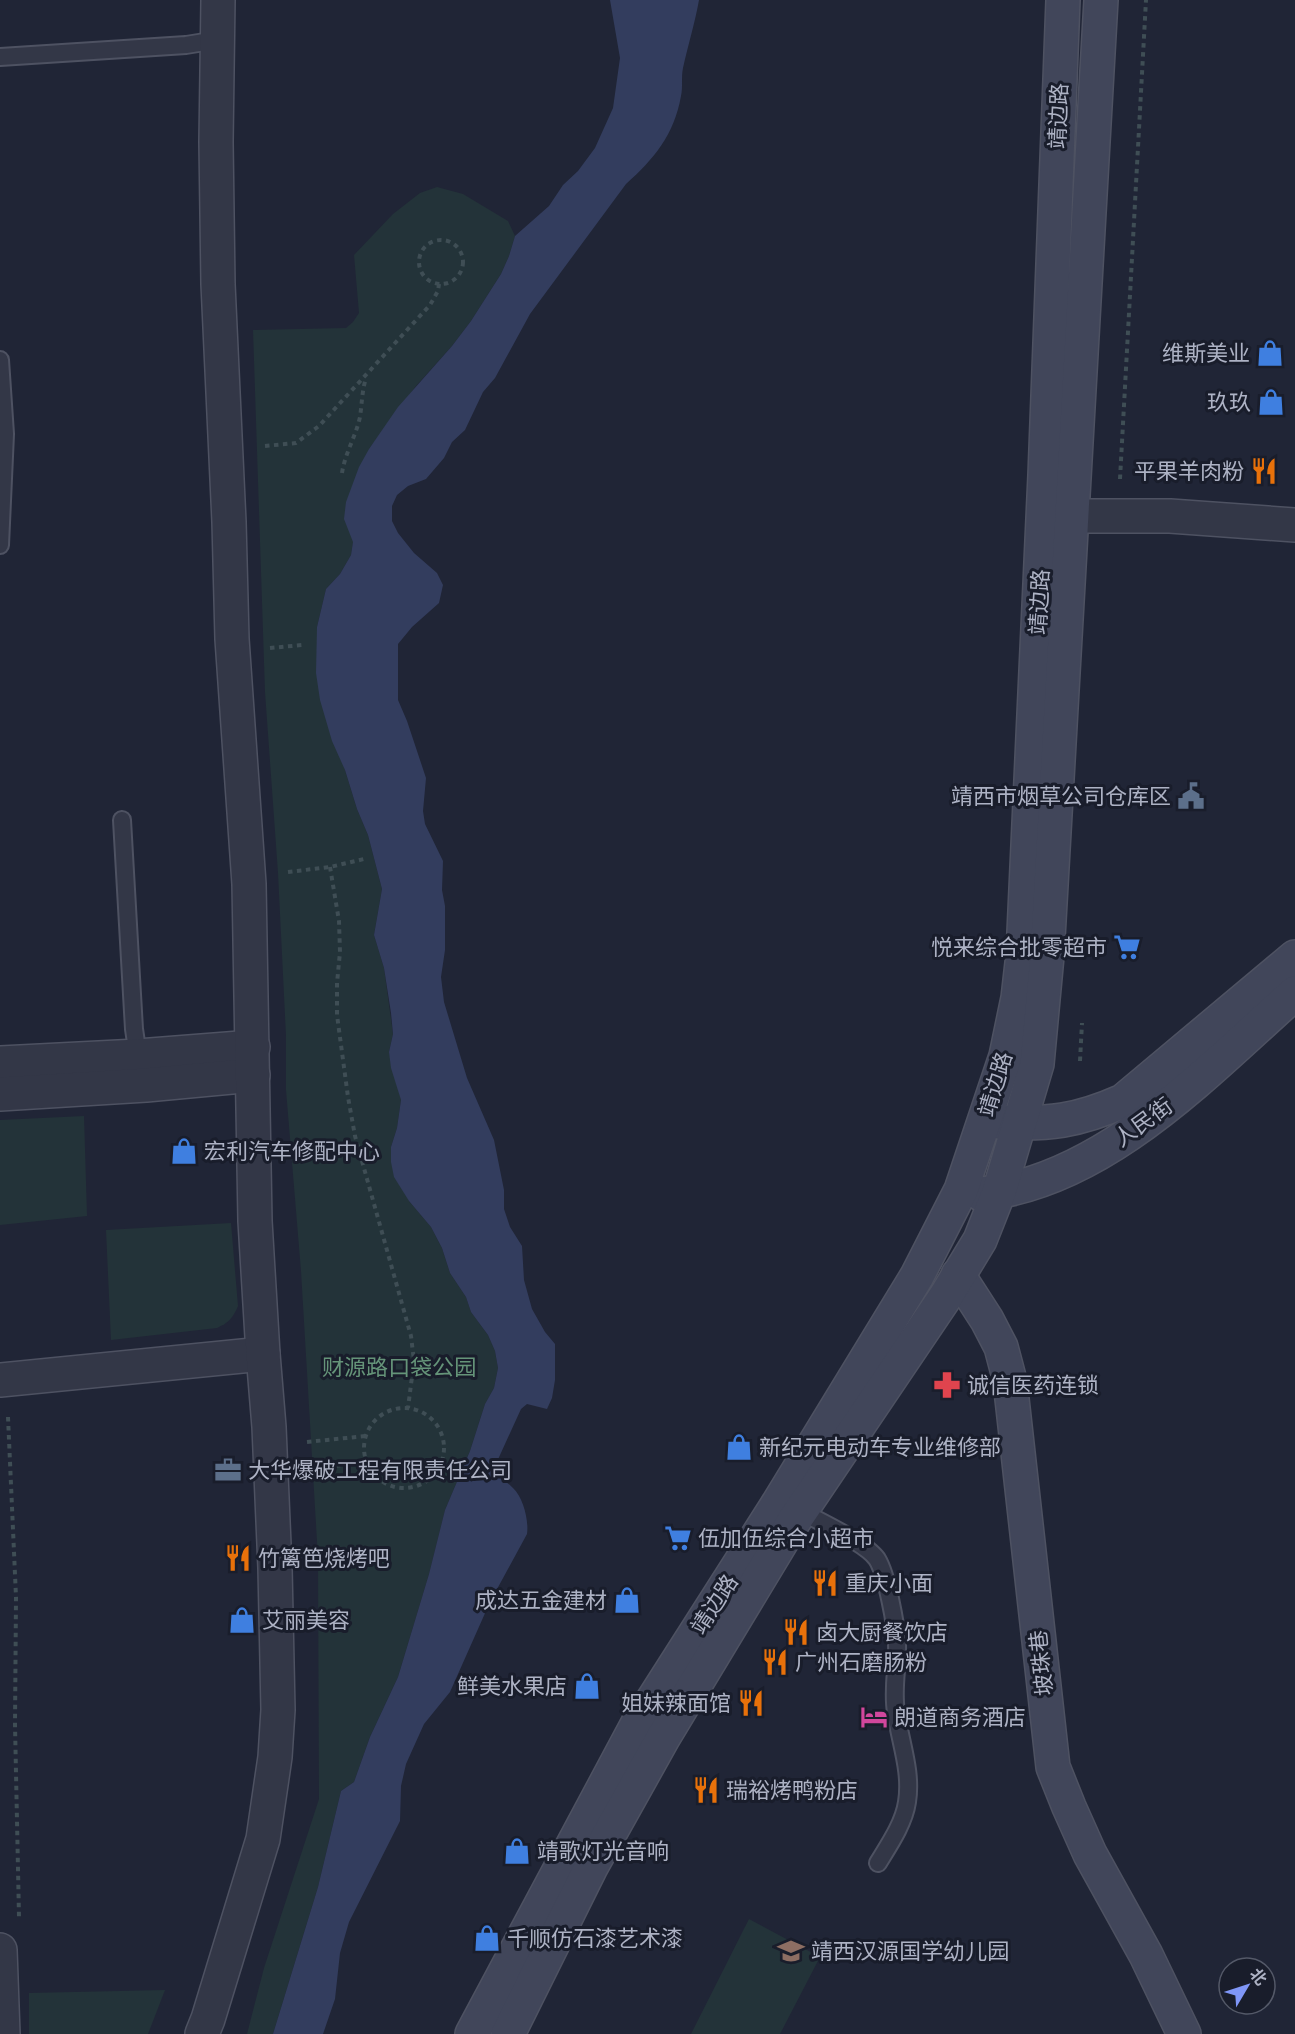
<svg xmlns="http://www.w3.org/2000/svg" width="1295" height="2034" font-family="'PT Sans Narrow','Noto Sans SC',sans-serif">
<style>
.green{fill:#233339}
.water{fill:#333d5e}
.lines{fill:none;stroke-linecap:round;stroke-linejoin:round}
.lane-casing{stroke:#4e5262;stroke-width:20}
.street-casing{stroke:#4e5262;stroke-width:36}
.secondary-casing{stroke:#4e5262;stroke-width:36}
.path{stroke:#3f4e55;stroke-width:4;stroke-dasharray:4.5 4.5;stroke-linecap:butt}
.lane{stroke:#333747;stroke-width:16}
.street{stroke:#333747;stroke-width:33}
.secondary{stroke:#41465a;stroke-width:33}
.labels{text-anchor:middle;stroke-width:6;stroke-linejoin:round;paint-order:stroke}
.street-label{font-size:22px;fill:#adb2c4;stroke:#191d2b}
.poi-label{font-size:22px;fill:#adb2c4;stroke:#191d2b;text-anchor:start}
.park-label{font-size:22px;fill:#659479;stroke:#191d2b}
</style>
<rect width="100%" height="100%" fill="#202536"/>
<g class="green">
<path d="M437 187 463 194 508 221 515 236 509 256 501 274 471 321 452 346 416 386 369 449 351 555 340 574 326 589 317 627 345 770 357 809 368 835 382 889 374 935 384 968 393 1034 389 1052 401 1100 397 1128 391 1147 409 1201 431 1227 442 1248 450 1273 466 1297 471 1312 488 1335 495 1351 498 1368 494 1388 485 1404 470 1451 445 1510 429 1574 398 1677 370 1737 354 1782 341 1791 318 1887 273 2034H247L264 1968 319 1799 318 1558 301 1271 286 1090V1036L278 873 265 692 253 330 346 328 353 322 359 313 354 255 393 214 420 193Z"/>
<path d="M84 1116 87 1216 0 1225V1120Z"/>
<path d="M231 1223 238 1306C233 1318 228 1323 217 1328L111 1340 106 1230Z"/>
<path d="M749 1919 820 1957 780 2034H691Z"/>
<path d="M165 1990 148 2034H29V1993Z"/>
</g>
<path class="water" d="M610 0H699C695 23 688 45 683 68 681 77 683 87 681 96 674 135 654 159 626 184L530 314 495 378 483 392 465 430 452 442 444 458 426 479 408 486 397 495 392 506V521L398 533 414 553 437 573 443 585 439 603 412 627 398 644V700L407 721 426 778 423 811 425 824 443 861 442 890 445 906V950L441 977 444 1002 467 1078 494 1140 504 1190V1209L510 1227 522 1246 524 1280 532 1309 545 1332 555 1344V1380L552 1398 547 1409 527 1404 521 1409 495 1466C499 1478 504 1479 513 1488 523 1497 529 1520 527 1534L490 1602 450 1692 424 1724 406 1764 401 1786 400 1821 349 1922 340 1953 335 1999 323 2034H273L318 1887 341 1791 354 1782 370 1737 398 1677 429 1574 445 1510 470 1451 485 1404 494 1388 498 1368 495 1351 488 1335 471 1312 466 1297 450 1273 442 1248 431 1227 409 1201 394 1177 391 1162V1147L397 1128 401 1100 391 1068 389 1052 393 1034 391 1013 384 968 374 935 382 889 368 835 357 809 345 770 332 741 320 700 316 673 317 627 326 589 340 574 351 555 353 542 344 519 346 502 359 467 369 449 398 407 452 346 471 321 501 274 509 256 515 236 549 206 563 185 578 171 595 148 613 108 620 58Z"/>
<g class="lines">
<defs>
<g id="lane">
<path d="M0 57 186 45 217 40"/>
<path d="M0 360 5 434 0 545"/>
<path d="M122 820 134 1029 138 1056"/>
<path d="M800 1511C819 1521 866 1543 877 1559 887 1575 896 1625 897 1644 898 1666 892 1689 896 1712 900 1742 912 1771 907 1802 904 1823 889 1845 878 1863"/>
</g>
<g id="street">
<path d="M1073 516H1170L1295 525"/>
<path d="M0 1063 138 1056 253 1047"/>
<path d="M0 1094 146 1085 253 1075"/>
<path d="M0 1380 263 1354"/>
<path d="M0 1950 3 2034"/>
<path d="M202 2034 208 2019 263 1839 275 1757 278 1710 275 1568 269 1427 263 1354 255 1221 249 884 232 639 229 522 218 284 216 142 218 0"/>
</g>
<g id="secondary">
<path d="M999 1122C1048 1125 1078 1121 1123 1101L1295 957"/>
<path d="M981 1194C1104 1182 1207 1071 1295 993"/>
<path d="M958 1275 987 1320 1001 1347 1010 1381 1053 1767 1069 1807 1090 1854 1146 1955 1184 2034"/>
<path d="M472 2034 637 1725 776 1507 917 1276 961 1190 1006 1056 1018 998 1023 954 1045 475 1063 0"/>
<path d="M508 2034 591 1867 663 1738 794 1521 946 1296 980 1240 999 1192 1037 1064 1047 956 1101 0"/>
</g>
</defs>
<use href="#lane" class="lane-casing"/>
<use href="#street" class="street-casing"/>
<use href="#secondary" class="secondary-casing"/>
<g class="path">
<circle cx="441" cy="262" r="22"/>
<path d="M265 446 296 443 319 426 430 305 438 291 439 284"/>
<path d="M342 473C345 453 356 436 360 417 362 403 362 391 366 378"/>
<path d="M1120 479 1146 0"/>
<path d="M270 648 302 645"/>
<path d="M330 867 339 921 340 952 337 983V1015L348 1097 355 1136 411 1336 414 1361 408 1408"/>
<path d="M288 872 330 867 364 859"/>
<path d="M1080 1061 1082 1023"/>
<circle cx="404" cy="1448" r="40"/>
<path d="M8 1417 16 1597 15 1725 19 1917"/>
<path d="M307 1442 366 1436"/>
<path d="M309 1468 366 1463"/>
</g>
<use href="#lane" class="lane"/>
<use href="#street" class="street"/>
<use href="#secondary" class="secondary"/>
</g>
<defs>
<symbol id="shop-bare" viewBox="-9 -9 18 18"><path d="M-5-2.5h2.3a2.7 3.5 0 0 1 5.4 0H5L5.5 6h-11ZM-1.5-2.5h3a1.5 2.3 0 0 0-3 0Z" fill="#3f7fe0" stroke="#191d2b" stroke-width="2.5" paint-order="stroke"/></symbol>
<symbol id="restaurant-bare" viewBox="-9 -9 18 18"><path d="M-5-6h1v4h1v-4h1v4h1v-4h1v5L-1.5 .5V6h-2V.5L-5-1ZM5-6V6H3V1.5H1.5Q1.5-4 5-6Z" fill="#e8710a" stroke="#191d2b" stroke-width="2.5" paint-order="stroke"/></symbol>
<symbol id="civic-bare" viewBox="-9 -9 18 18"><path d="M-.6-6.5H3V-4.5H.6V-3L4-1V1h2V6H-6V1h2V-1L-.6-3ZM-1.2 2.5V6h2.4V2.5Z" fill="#5c6f8a" stroke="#191d2b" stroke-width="2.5" paint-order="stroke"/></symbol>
<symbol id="supermarket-bare" viewBox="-9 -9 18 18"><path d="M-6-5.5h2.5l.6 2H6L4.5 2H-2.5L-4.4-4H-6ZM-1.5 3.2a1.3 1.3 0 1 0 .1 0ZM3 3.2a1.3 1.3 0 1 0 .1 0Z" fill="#3f7fe0" stroke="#191d2b" stroke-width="2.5" paint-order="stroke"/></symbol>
<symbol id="pharmacy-bare" viewBox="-9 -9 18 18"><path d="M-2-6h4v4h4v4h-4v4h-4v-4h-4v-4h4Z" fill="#e0444e" stroke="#191d2b" stroke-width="2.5" paint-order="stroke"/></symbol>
<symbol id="office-bare" viewBox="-9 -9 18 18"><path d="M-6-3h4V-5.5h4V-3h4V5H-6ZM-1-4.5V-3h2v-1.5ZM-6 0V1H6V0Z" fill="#5c6f8a" stroke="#191d2b" stroke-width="2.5" paint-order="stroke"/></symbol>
<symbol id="hotel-bare" viewBox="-9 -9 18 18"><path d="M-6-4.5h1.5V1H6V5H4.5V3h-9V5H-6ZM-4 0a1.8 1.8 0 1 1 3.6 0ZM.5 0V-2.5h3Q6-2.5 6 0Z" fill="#d1479c" stroke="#191d2b" stroke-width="2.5" paint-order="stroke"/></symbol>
<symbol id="school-bare" viewBox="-9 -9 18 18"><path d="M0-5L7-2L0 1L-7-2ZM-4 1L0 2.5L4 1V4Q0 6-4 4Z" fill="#8d6e63" stroke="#191d2b" stroke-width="2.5" paint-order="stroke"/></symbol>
</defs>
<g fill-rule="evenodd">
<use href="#shop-bare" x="1251" y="334" width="38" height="38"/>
<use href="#shop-bare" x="1252" y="383" width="38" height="38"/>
<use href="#restaurant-bare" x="1245" y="452" width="38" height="38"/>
<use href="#civic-bare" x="1172" y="777" width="38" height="38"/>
<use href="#supermarket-bare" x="1108" y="928" width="38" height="38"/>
<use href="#shop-bare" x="165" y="1132" width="38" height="38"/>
<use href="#pharmacy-bare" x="928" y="1366" width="38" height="38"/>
<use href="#shop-bare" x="720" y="1428" width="38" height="38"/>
<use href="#office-bare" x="209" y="1451" width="38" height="38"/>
<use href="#supermarket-bare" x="659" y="1519" width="38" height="38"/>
<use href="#restaurant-bare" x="219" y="1539" width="38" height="38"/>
<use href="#restaurant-bare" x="806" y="1564" width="38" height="38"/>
<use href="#shop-bare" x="608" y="1581" width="38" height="38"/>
<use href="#shop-bare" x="223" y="1601" width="38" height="38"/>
<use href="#restaurant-bare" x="777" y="1613" width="38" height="38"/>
<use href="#restaurant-bare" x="756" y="1643" width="38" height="38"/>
<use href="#shop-bare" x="568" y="1667" width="38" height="38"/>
<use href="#restaurant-bare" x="732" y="1684" width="38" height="38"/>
<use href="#hotel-bare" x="855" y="1698" width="38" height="38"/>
<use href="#restaurant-bare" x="687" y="1771" width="38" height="38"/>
<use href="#shop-bare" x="498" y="1832" width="38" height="38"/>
<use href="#shop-bare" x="468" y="1919" width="38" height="38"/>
<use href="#school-bare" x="772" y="1932" width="38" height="38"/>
</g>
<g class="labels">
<g class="street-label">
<text transform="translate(1058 116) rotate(-88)" y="8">靖边路</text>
<text transform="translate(1039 602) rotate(-87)" y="8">靖边路</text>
<text transform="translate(995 1084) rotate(-73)" y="8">靖边路</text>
<text transform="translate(1143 1122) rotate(-36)" y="8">人民街</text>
<text transform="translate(714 1604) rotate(-57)" y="8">靖边路</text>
<text transform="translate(1041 1663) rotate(-96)" y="8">坡珠巷</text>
</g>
<g class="poi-label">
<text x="1250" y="361" text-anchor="end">维斯美业</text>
<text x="1251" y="410" text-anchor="end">玖玖</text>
<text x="1244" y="479" text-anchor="end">平果羊肉粉</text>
<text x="1171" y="804" text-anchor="end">靖西市烟草公司仓库区</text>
<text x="1107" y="955" text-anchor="end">悦来综合批零超市</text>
<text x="204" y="1159">宏利汽车修配中心</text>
<text x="967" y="1393">诚信医药连锁</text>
<text x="759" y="1455">新纪元电动车专业维修部</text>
<text x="248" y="1478">大华爆破工程有限责任公司</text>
<text x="698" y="1546">伍加伍综合小超市</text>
<text x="258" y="1566">竹篱笆烧烤吧</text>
<text x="845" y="1591">重庆小面</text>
<text x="607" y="1608" text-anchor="end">成达五金建材</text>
<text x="262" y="1628">艾丽美容</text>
<text x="816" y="1640">卤大厨餐饮店</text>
<text x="795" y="1670">广州石磨肠粉</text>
<text x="567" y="1694" text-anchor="end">鲜美水果店</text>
<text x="731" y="1711" text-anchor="end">姐妹辣面馆</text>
<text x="894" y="1725">朗道商务酒店</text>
<text x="726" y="1798">瑞裕烤鸭粉店</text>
<text x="537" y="1859">靖歌灯光音响</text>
<text x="507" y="1946">千顺仿石漆艺术漆</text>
<text x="811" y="1959">靖西汉源国学幼儿园</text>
</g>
<g class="park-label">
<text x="399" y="1375">财源路口袋公园</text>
</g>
</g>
<g transform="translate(1247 1986) rotate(51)"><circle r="28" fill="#191d2b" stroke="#545968" stroke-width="1.5"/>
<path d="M0-4.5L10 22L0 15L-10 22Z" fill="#7f96f7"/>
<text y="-9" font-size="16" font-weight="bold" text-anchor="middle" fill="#adb2c4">北</text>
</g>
</svg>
